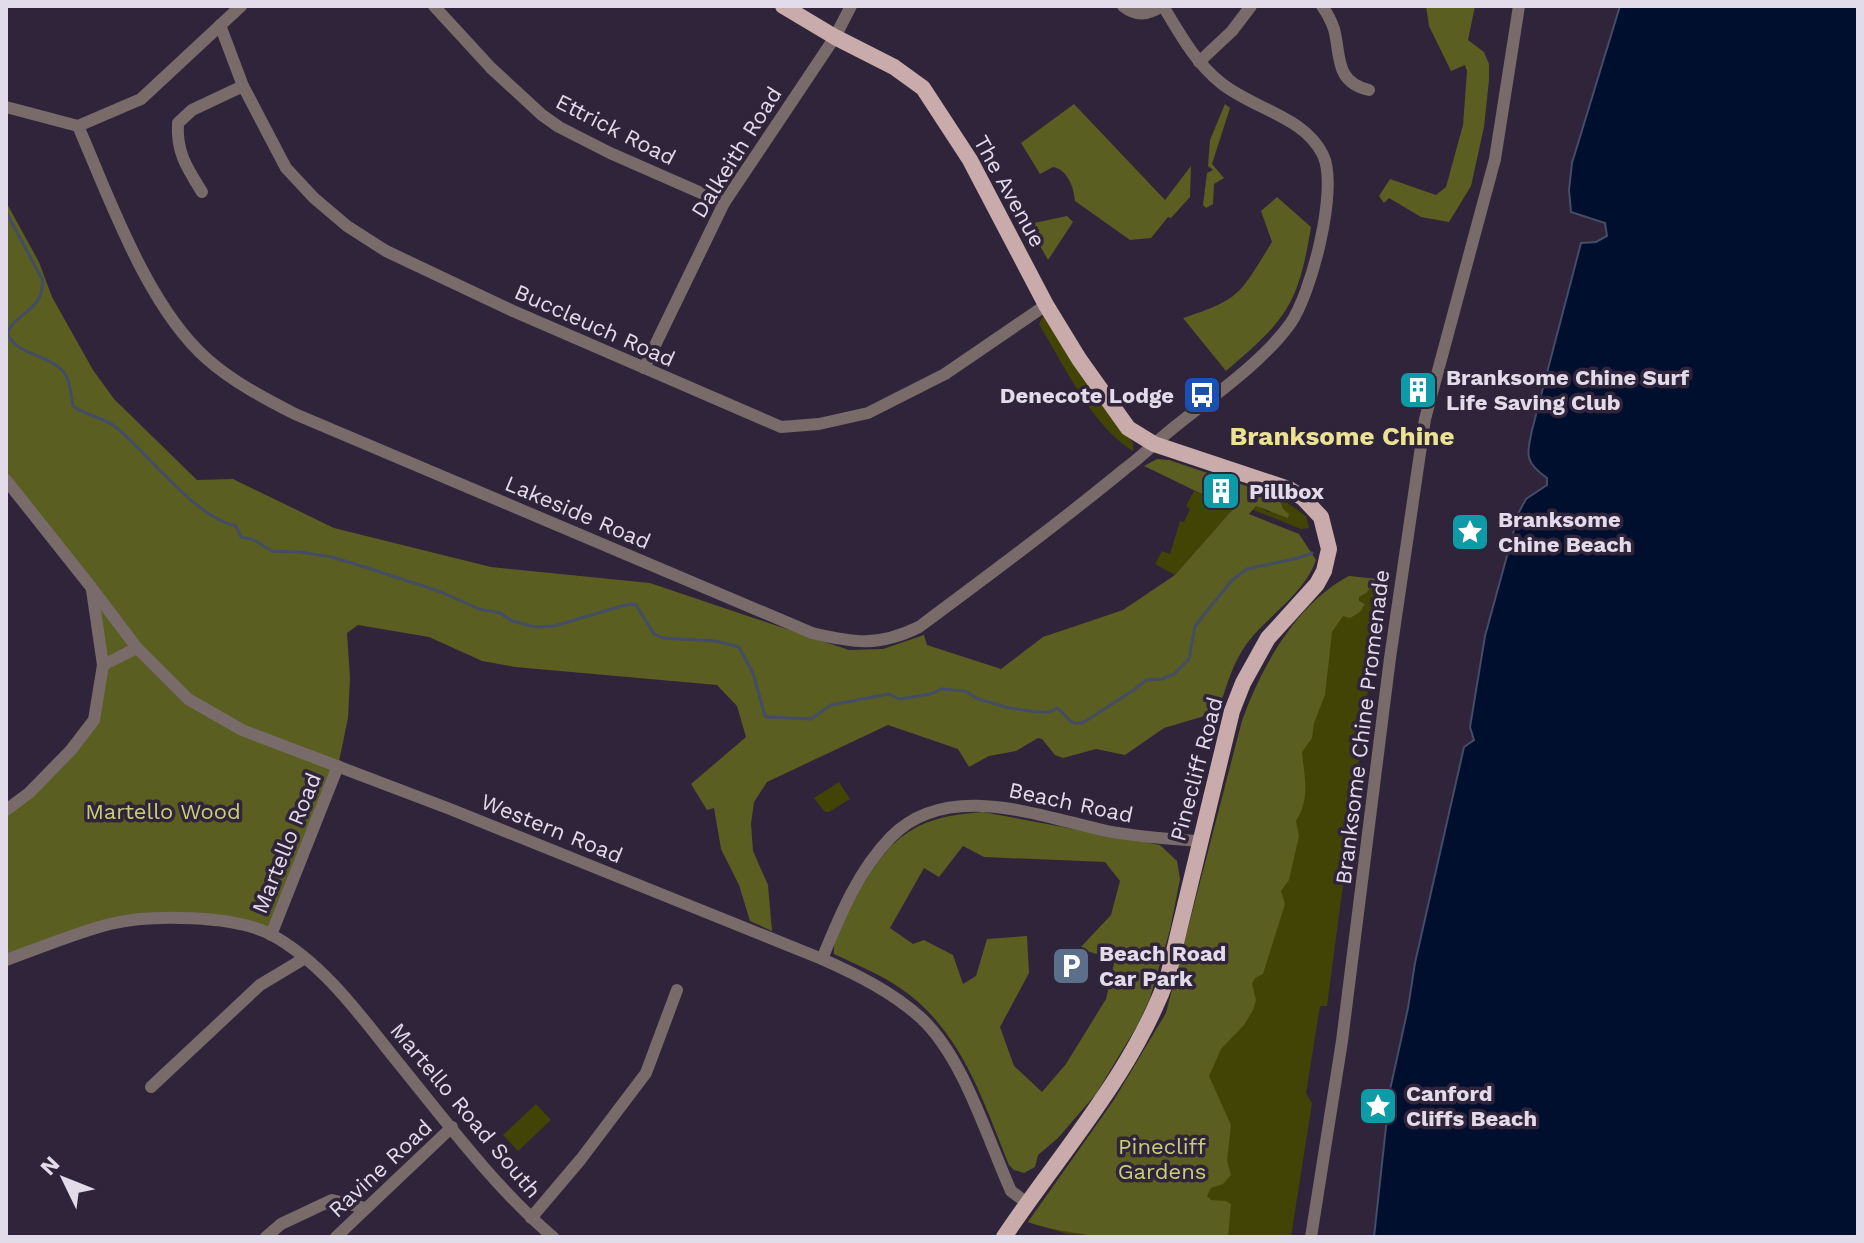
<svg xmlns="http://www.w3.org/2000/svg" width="1864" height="1243" font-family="'Work Sans',sans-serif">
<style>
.green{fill:#414404}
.forest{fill:#5a5e20;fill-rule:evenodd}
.water{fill:#000f2d;stroke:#444c66;stroke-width:2}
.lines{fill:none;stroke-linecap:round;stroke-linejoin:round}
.stream{stroke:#444c66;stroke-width:3}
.minor{stroke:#796b6a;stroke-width:12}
.major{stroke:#caabab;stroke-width:16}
.labels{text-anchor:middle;stroke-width:7;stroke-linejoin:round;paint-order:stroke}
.street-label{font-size:22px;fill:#e2dbea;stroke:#2f243a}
.poi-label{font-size:22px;font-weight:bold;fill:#e2dbea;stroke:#2f243a;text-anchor:start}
.park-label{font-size:22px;fill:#c8d077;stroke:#2f243a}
.quarter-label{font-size:26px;font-weight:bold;fill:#ece293;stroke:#2f243a}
</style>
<rect width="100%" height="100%" fill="#2f243a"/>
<g class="green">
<path d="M1043 316 1048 317 1129 436 1133 443V451C1091 425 1064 365 1039 324Z"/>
<path d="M1194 491 1233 509 1175 575 1155 564 1162 551 1170 554 1180 521 1184 522 1190 509 1186 506Z"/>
<path d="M1279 497 1306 516 1309 528 1301 529 1251 509 1256 505 1268 512 1283 509Z"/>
<path d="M1349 576 1382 580 1356 784 1362 785 1355 836 1346 862 1327 1006H1320L1306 1093 1312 1103 1291 1237H1119L1067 1234 1028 1222 1114 1100 1166 1013 1242 721C1262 666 1296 604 1349 576Z"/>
<path d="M839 782 850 799 829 812H825L814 798Z"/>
<path d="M536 1104 551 1120 518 1151 503 1135Z"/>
</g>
<g class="forest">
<path d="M1426 6H1475L1468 40 1484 52 1489 64V80L1484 127 1471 186 1449 222 1421 217 1389 198 1384 203 1379 196 1390 179 1436 195 1446 187 1463 125 1467 71 1465 65 1451 71 1429 26Z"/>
<path d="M1074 104 1165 200 1191 166 1190 197 1171 218 1168 217 1151 238 1130 240 1075 201C1074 187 1067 169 1053 167L1040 174 1021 143Z"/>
<path d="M1225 104 1230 108 1212 164 1224 178 1214 184 1213 204 1206 208 1203 205 1207 173 1213 170 1208 166 1210 140Z"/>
<path d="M1277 197 1311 227C1298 306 1286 320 1226 371L1183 318C1242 299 1240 293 1272 242L1261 211Z"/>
<path d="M6 202 39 262 52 297 93 370 114 399 197 480 233 479 334 528 491 567 650 583 849 650 883 649 924 635 927 645 1001 669 1043 637 1123 610 1175 575 1233 509 1144 466 1157 459 1169 460 1279 497 1283 509 1289 514 1288 518 1256 506 1249 514 1299 534 1316 560C1304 594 1270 614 1248 642 1232 663 1226 688 1218 712L1164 728 1125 755 1096 749 1063 758 1055 755 1042 739 1038 738 1016 751 989 756 969 767 958 749 888 725 767 782 754 802 751 824 753 851 768 885 772 931 750 921 739 885 721 849 714 808 707 810 691 784 746 737 737 706 717 685 515 667 482 661 429 637 358 625 347 633 350 678 348 718 338 766 271 935 238 922 112 923 6 960V810L94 720 103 665 91 586 6 480Z"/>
<path d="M1067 216 1073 222 1048 260 1030 228 1034 223Z"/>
<path d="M1349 576 1377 579 1366 593 1359 597V601L1365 604 1360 612 1350 618 1343 616 1332 632 1325 695 1314 723 1312 738 1302 752C1304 776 1311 797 1296 821L1299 836 1289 880 1281 891 1285 904 1263 974 1255 978 1252 984 1256 1000 1253 1010 1244 1025 1221 1049 1209 1076 1231 1125 1227 1161 1231 1175 1223 1184 1211 1188 1207 1196 1211 1200 1226 1201 1231 1204 1228 1237C1162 1237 1090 1243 1028 1222L1114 1100 1166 1013 1242 721C1262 666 1296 604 1349 576Z"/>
<path d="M983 812 1160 845 1177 861 1180 879 1170 930 1150 998 1137 1026 1096 1094 1058 1138 1038 1155 1035 1167 1024 1173 1014 1170 1009 1165C983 1101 961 1029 900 988 880 974 857 965 834 954 832 936 845 917 853 902 889 840 908 817 983 812ZM963 846 984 857 1105 862 1120 881 1111 915 1079 949 1115 959 1106 999 1066 1064 1042 1092 1014 1066 1000 1027 1029 973 1027 936 987 939 976 976 963 984 953 955 924 940 913 944 890 928 924 868 939 877Z"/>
</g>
<path class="water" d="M1620 6H1858V1237H1374L1390 1090 1408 1008 1415 963 1464 747 1474 740 1470 727 1485 636 1519 512 1526 499 1547 485V478C1524 462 1527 455 1532 430L1581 243 1596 242 1607 236 1605 223 1571 212 1569 190 1572 163Z"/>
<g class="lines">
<path class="stream" d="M6 212 42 279C46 311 13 313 7 334 19 357 51 354 65 374 71 382 71 396 73 406 86 416 104 417 117 428 149 455 196 518 236 526L241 537 254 540 272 551 300 552 332 557 371 569 441 592 479 609 500 613 512 621 535 627 554 626 629 604 636 605 654 634 663 638 715 641 739 647 753 673 765 716 768 717 811 719 831 705 889 694 899 699 931 694 941 689 965 691 978 699 1009 708 1037 712H1050L1057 708C1069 715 1067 727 1084 722L1134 690 1146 680 1162 679 1174 674 1189 659 1195 626 1232 580 1247 569 1298 558 1312 553"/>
<g class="minor">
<path d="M434 6 491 68 542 115 559 127 610 153 724 203"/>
<path d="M1123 6C1137 17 1147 15 1162 6"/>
<path d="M1322 6C1327 13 1331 20 1334 29 1341 55 1334 82 1369 90"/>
<path d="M220 25 243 86 286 168 314 198 347 226 386 251 513 311 781 427 819 424 868 413 945 374 1046 305"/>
<path d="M1199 62 1232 31 1251 6"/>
<path d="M6 107 78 126 141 99 241 6"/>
<path d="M78 126C110 199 147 306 207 359 233 382 264 398 295 414L812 633C855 643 878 647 919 627 989 575 1059 523 1126 468 1142 456 1157 441 1172 429 1209 399 1263 362 1290 324 1311 295 1339 188 1323 155 1304 116 1253 109 1221 83 1195 62 1180 34 1163 6"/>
<path d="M202 192C187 168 176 152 178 123L192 110 243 86"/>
<path d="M644 368 724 203 835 37 851 6"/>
<path d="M6 480 91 587 137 648 188 699 242 730 450 809 822 959C858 975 892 992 921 1018 964 1058 987 1138 1011 1191L1027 1203"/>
<path d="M103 665 137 648"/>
<path d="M6 810 29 793 71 750 94 720 103 665 92 590"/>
<path d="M271 935 338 766"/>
<path d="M822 959C840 915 858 871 891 837 948 779 1041 817 1107 831 1138 837 1168 839 1199 841"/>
<path d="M6 960C40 948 75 933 110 924 150 914 235 915 272 935 321 962 358 1012 392 1055 441 1115 494 1187 553 1237"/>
<path d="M151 1087 260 985 305 958"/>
<path d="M531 1218 581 1159 646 1073 677 990"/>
<path d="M266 1237 281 1224 332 1200 365 1208"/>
<path d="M336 1237 452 1127"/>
<path d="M1311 1237 1342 1041 1390 658 1425 419 1495 159 1519 6"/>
</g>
<path class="major" d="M783 6 835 37 894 67 923 88 970 160 1046 305 1079 359 1128 428 1154 444 1289 489 1303 498 1321 517 1329 549 1324 571 1317 584 1268 638 1243 683 1232 711 1168 976C1133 1073 1061 1152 1004 1237"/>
</g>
<defs>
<symbol id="building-square" viewBox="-11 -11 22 22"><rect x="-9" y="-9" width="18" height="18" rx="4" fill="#0f9aa8" stroke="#2f243a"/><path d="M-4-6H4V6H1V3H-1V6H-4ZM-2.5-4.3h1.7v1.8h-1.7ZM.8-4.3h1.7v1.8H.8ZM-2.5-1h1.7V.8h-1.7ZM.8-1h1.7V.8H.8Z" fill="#fff"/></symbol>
<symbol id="bus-square" viewBox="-11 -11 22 22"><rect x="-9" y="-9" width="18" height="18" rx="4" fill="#1a4fb4" stroke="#2f243a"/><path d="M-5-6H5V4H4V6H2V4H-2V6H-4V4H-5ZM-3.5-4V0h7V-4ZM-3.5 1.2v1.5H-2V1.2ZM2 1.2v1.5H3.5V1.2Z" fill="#fff"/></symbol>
<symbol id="sight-square" viewBox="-11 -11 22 22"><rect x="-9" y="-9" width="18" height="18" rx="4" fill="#0f9aa8" stroke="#2f243a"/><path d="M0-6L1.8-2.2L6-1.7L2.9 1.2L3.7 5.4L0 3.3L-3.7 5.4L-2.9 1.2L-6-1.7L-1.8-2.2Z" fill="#fff"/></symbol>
<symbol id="parking-square" viewBox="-11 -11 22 22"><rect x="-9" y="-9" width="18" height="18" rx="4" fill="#5c6f8a" stroke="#2f243a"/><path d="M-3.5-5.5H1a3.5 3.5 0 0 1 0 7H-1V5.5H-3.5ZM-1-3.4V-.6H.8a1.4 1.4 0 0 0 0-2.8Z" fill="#fff"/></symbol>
</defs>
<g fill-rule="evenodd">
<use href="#building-square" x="1396" y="368" width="44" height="44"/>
<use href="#bus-square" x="1180" y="373" width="44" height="44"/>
<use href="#building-square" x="1199" y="469" width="44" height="44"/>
<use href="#sight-square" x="1448" y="510" width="44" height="44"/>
<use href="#parking-square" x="1049" y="944" width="44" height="44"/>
<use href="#sight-square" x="1356" y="1084" width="44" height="44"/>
</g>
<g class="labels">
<g class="street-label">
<text transform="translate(616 129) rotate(27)" y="8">Ettrick Road</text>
<text transform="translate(736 152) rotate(-58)" y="8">Dalkeith Road</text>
<text transform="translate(1010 191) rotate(61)" y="8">The Avenue</text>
<text transform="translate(595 325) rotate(24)" y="8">Buccleuch Road</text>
<text transform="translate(578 512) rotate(23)" y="8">Lakeside Road</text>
<text transform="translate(1362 727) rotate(-83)" y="8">Branksome Chine Promenade</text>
<text transform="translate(1196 769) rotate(-75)" y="8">Pinecliff Road</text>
<text transform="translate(1071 802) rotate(12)" y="8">Beach Road</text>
<text transform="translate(552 828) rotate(22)" y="8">Western Road</text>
<text transform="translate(286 843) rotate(-68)" y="8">Martello Road</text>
<text transform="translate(466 1110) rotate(50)" y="8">Martello Road South</text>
<text transform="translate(380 1168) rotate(-43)" y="8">Ravine Road</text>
</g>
<g class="poi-label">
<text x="1446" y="385">Branksome Chine Surf<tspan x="1446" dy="25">Life Saving Club</tspan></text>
<text x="1174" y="403" text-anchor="end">Denecote Lodge</text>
<text x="1249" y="499">Pillbox</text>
<text x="1498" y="527">Branksome<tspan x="1498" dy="25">Chine Beach</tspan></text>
<text x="1099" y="961">Beach Road<tspan x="1099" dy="25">Car Park</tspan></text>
<text x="1406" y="1101">Canford<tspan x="1406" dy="25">Cliffs Beach</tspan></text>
</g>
<g class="park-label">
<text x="163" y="819">Martello Wood</text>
<text x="1162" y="1154">Pinecliff<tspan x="1162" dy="25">Gardens</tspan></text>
</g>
<g class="quarter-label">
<text x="1342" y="445">Branksome Chine</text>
</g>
</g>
<rect width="1864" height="1243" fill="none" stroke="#e2dbea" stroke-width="16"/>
<g transform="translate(64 1179) rotate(313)" stroke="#2f243a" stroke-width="6" paint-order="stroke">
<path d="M0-6L14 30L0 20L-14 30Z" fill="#e2dbea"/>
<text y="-12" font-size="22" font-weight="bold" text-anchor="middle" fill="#e2dbea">N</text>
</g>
</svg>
